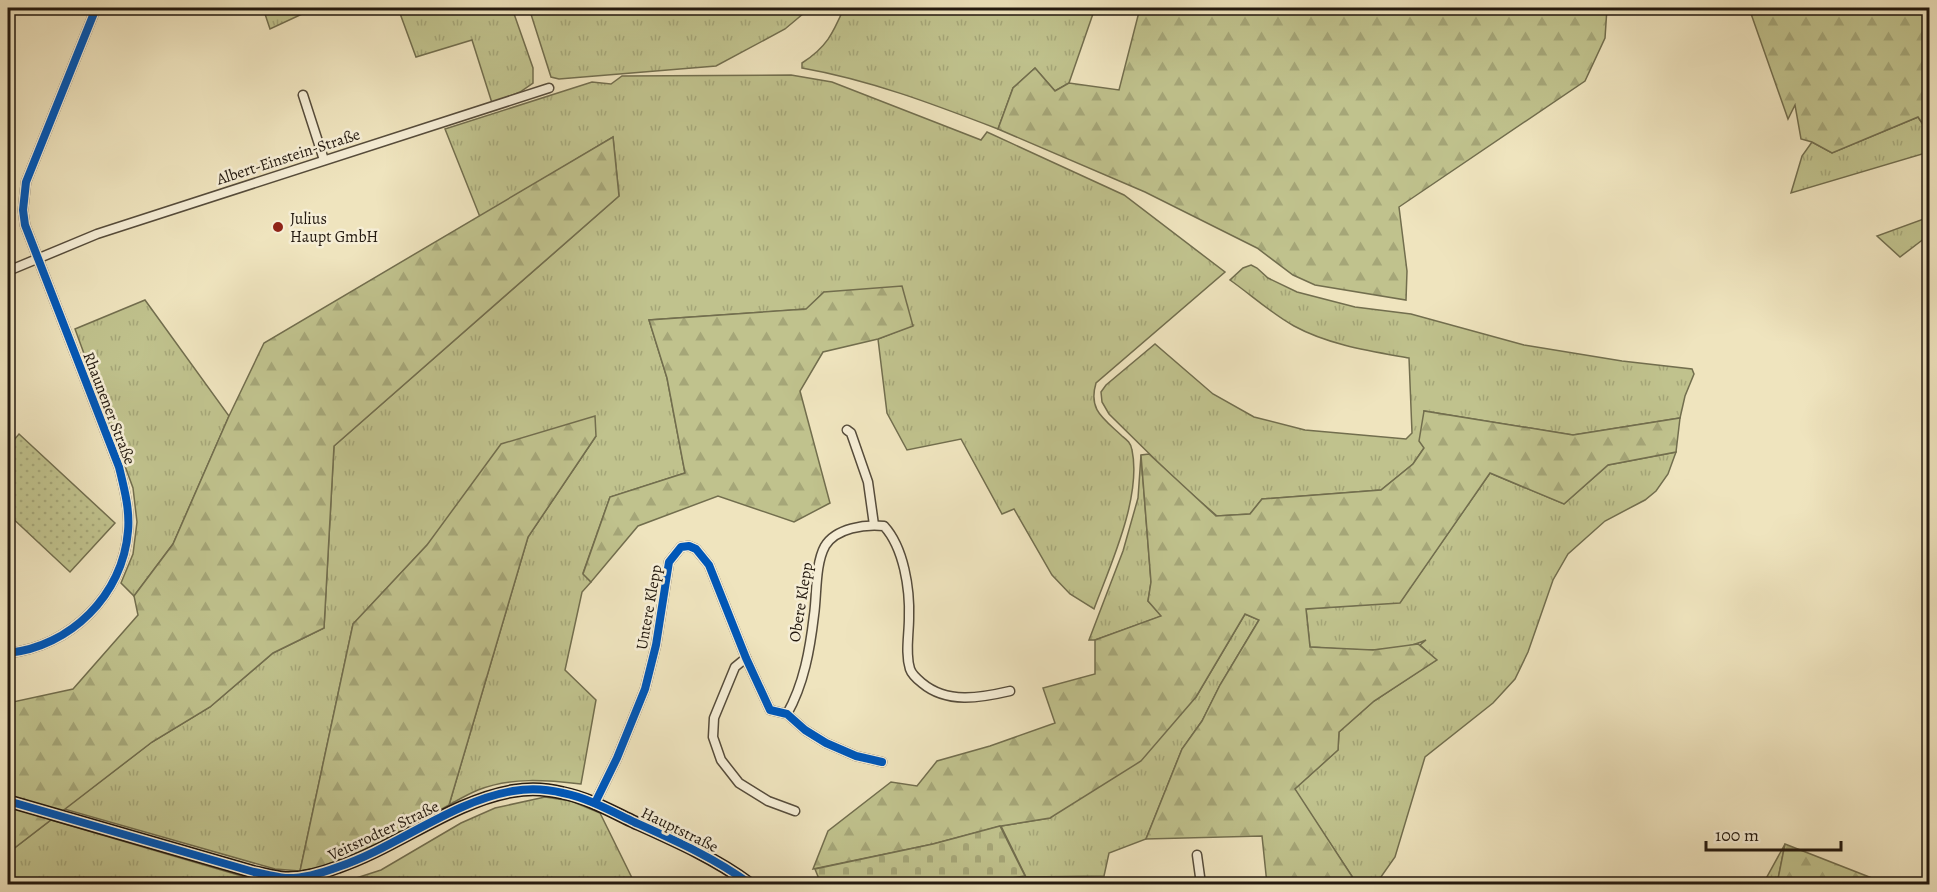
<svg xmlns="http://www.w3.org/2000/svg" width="1937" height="892" font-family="Alegreya,serif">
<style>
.grass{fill:url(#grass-tufts);stroke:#726e4e;stroke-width:1.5}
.forest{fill:url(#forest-firs);stroke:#726e4e;stroke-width:1.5}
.cemetery{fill:url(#cemetery-stones);stroke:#726e4e;stroke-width:1.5}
.garden{fill:url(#garden-dots);stroke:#726e4e;stroke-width:1.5}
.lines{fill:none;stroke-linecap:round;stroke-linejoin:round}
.street-casing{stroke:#564c3b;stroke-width:11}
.secondary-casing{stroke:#23190f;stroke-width:14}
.street{stroke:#f5edd5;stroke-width:8}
.secondary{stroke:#f5edd5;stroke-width:10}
.cycleway-casing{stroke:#f5edd5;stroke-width:11}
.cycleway{stroke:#0057b8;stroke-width:8}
.poi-dot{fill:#8f2418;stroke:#f5edd5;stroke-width:2}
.labels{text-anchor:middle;stroke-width:5;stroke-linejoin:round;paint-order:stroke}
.street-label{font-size:16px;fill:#23190f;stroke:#f5edd5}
.poi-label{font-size:16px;fill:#23190f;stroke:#f5edd5;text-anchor:start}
</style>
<defs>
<pattern id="grass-tufts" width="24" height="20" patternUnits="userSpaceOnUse" patternTransform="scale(1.5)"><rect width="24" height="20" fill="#c0c28d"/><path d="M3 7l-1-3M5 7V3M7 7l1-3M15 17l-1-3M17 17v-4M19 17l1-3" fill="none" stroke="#a5a678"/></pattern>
<pattern id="forest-firs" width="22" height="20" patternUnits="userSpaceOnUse" patternTransform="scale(1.5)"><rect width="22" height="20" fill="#c0c28d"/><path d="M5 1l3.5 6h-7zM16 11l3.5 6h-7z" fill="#a5a678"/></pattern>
<pattern id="cemetery-stones" width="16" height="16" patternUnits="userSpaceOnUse" patternTransform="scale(1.5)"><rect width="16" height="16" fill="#c0c28d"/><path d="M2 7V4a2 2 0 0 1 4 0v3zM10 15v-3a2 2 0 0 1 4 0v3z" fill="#a5a678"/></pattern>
<pattern id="garden-dots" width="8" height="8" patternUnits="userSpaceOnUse" patternTransform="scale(1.5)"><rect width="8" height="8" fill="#c0c28d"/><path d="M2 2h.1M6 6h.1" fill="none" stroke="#a5a678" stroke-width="1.8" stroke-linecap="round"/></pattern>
</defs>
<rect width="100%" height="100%" fill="#efe4be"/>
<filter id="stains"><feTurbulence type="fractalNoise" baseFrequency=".00333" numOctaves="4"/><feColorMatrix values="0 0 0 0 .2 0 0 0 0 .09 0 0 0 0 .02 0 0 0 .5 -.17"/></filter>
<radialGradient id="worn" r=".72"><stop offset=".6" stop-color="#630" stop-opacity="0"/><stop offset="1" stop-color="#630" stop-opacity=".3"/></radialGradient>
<g class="grass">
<path d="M263 8H315L270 29Z"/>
<path d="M398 8H512L533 68V83L520 92 492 103 472 40 416 57Z"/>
<path d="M529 8H810L785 29 716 66 559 79 551 77Z"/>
<path d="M844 8H1095L1069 83 1055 91 1035 68 1013 88 998 129C933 104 870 80 802 68V63C827 47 833 33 844 8Z"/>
<path d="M791 75 832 82 981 140 987 132 1124 195 1225 272 1096 383C1088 410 1103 418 1122 436 1127 440 1131 443 1132 450 1142 497 1110 566 1094 609L1070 594 1052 575 1014 509 1002 514 961 439 907 450 887 413 878 339 913 325 824 292 807 309 649 320 667 378 685 473 610 497 583 573 591 582 582 592 565 670 596 700 581 784C546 780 511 777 478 790 468 794 458 800 449 805L528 537 596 436 427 545 353 624 300 871 275 869 64 809 152 742 210 707 273 653 324 628 334 446 619 196 613 137 480 217 445 129 592 82 611 84 622 76Z"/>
<path d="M1918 117 1929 133V152L1791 193 1802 156 1812 142 1832 153Z"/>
<path d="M1929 217V235L1900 257 1877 236Z"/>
<path d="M1251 265 1257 268 1268 278 1297 292 1355 307 1411 314 1524 345 1622 361 1692 369 1694 374 1685 396 1680 418 1573 435 1424 411V448L1413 464 1381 490 1262 499 1250 514 1217 516 1179 483 1109 414 1102 402 1101 392 1106 385 1155 344 1213 394 1254 417 1305 430 1406 439 1412 433 1409 358C1370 351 1329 345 1294 326 1272 314 1250 294 1230 280L1243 268Z"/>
<path d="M145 300 229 416 173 544 134 596 121 583 133 554 137 522 133 488 75 329Z"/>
<path d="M1676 452 1668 474 1656 491 1645 500 1605 521 1568 554 1553 580 1528 652 1515 679 1493 703 1425 757 1395 857 1376 884H1357L1294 789 1338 750 1339 732 1374 701 1436 660 1420 645 1426 640C1394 655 1344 649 1310 647L1306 609 1400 602 1490 473 1564 504 1608 465Z"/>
<path d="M1141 455 1151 582 1148 601 1162 616 1095 640H1089L1123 551 1138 498Z"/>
<path d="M1245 614 1259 620 1220 685 1202 721 1182 749 1146 839 1109 853 1104 876 1026 877 1001 826 1050 818 1196 697Z"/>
<path d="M545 797 571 801 600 813 635 884H325L347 881 381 870 461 823 495 808Z"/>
<path d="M51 820 262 882 284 884H8V853Z"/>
<path d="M1785 844 1777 884H1763Z"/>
</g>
<g class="forest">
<path d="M1140 8H1607L1605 38 1585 81 1399 207 1407 271 1406 300 1315 285 1293 275 1257 248 1145 192 998 129 1013 88 1035 68 1055 91 1069 83 1119 90Z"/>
<path d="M1749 8H1929V133L1918 117 1832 153 1812 142 1801 139 1795 105 1788 119Z"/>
<path d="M613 137 619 196 334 446 324 628 273 653 210 707 152 742 8 853V703L73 689 138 615 134 596 173 544 229 416 264 343Z"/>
<path d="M902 286 913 326 878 339 823 352 800 391 830 503 794 522 718 496 638 526 591 582 583 574 610 497 685 473 667 378 649 320 806 309 824 292Z"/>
<path d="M1424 411 1573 435 1680 418 1676 452 1608 465 1564 504 1490 473 1400 603 1306 609 1310 647 1373 650 1418 644 1437 660 1374 701 1339 732 1338 750 1295 789 1357 884H1267L1262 836 1146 839 1182 749 1202 721 1220 685 1259 620 1245 614 1196 697 1141 761 1050 818 1001 826 933 844 813 869 828 831 891 782 917 786 937 761 990 746 1055 723 1043 688 1095 674V640L1161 616 1148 601 1151 582 1141 455 1149 454 1216 516 1250 514 1262 499 1381 490 1413 464 1424 448 1419 441Z"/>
<path d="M595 416 596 436 528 537 449 805C401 832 355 864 300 871L353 624 427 545 501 444Z"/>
<path d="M1785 844 1882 882 1884 884H1777Z"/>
</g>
<path class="cemetery" d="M1000 826 1025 876 968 884H821L815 869 933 844Z"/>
<path class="garden" d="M19 434 115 523 70 572 8 514V447Z"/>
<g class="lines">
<defs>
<g id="street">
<path d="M303 95 324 160"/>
<path d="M8 271 97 234 549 88"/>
<path d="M847 430 851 433 868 482 874 525"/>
<path d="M8 653C70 647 123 595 128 531 130 509 124 488 119 467L25 225 23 210 26 182 96 8"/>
<path d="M746 658 735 667 714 718 713 737 721 760 739 783 768 801 795 811"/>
<path d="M787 714C804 684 810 649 814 615 817 595 815 564 825 546 836 528 865 524 884 526 904 548 910 589 909 618 909 635 905 653 910 669 912 675 917 679 922 683 947 704 980 698 1010 691"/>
<path d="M595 803 617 758 645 689 656 645 669 562 681 547 689 546 696 549 709 565 746 658 770 710 787 714 805 730 826 743 856 756 882 762"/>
<path d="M1197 855 1201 884"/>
</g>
<path id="secondary" d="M8 801 254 872C264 874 275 877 285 878 303 879 322 873 338 867 397 847 453 801 513 791 529 788 547 789 563 793 588 798 611 811 634 822 674 840 715 858 750 884"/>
</defs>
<use href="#street" class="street-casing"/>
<use href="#secondary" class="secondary-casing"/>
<use href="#street" class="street"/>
<use href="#secondary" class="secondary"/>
<defs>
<g id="cycleway">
<path d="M8 653C70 647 123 595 128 531 130 509 124 488 119 467L25 225 23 210 26 182 96 8"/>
<path d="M8 801 254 872C264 874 275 877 285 878 303 879 322 873 338 867 397 847 453 801 513 791 529 788 547 789 563 793 588 798 611 811 634 822 674 840 715 858 750 884"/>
<path d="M595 803 617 758 645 689 656 645 669 562 681 547 689 546 696 549 709 565 746 658 770 710 787 714 805 730 826 743 856 756 882 762"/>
</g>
</defs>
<use href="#cycleway" class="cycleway-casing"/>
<use href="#cycleway" class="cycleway"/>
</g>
<circle class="poi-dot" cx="278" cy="227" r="6"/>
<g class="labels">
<g class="street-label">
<text transform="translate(288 156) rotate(-18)" y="6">Albert-Einstein-Straße</text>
<text transform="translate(110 408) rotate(69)" y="6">Rhaunener Straße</text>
<text transform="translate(800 602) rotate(-81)" y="6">Obere Klepp</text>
<text transform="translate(648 607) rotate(-80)" y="6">Untere Klepp</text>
<text transform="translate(680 829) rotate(26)" y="6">Hauptstraße</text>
<text transform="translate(383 830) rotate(-25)" y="6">Veitsrodter Straße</text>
</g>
<g class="poi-label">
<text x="290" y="224">Julius<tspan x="290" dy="18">Haupt GmbH</tspan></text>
</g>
</g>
<rect width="1937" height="892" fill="none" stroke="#efe4be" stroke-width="30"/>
<rect x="9" y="9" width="1919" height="874" fill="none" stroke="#23190f" stroke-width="3"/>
<rect x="15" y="15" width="1907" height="862" fill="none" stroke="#23190f" stroke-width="1.5"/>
<path d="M1706 841v9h135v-9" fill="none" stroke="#23190f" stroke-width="3"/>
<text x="1715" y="841" font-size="18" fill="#23190f" stroke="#f5edd5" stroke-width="4.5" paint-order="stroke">100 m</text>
<rect width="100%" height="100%" filter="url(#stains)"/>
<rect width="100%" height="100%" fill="url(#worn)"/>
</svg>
